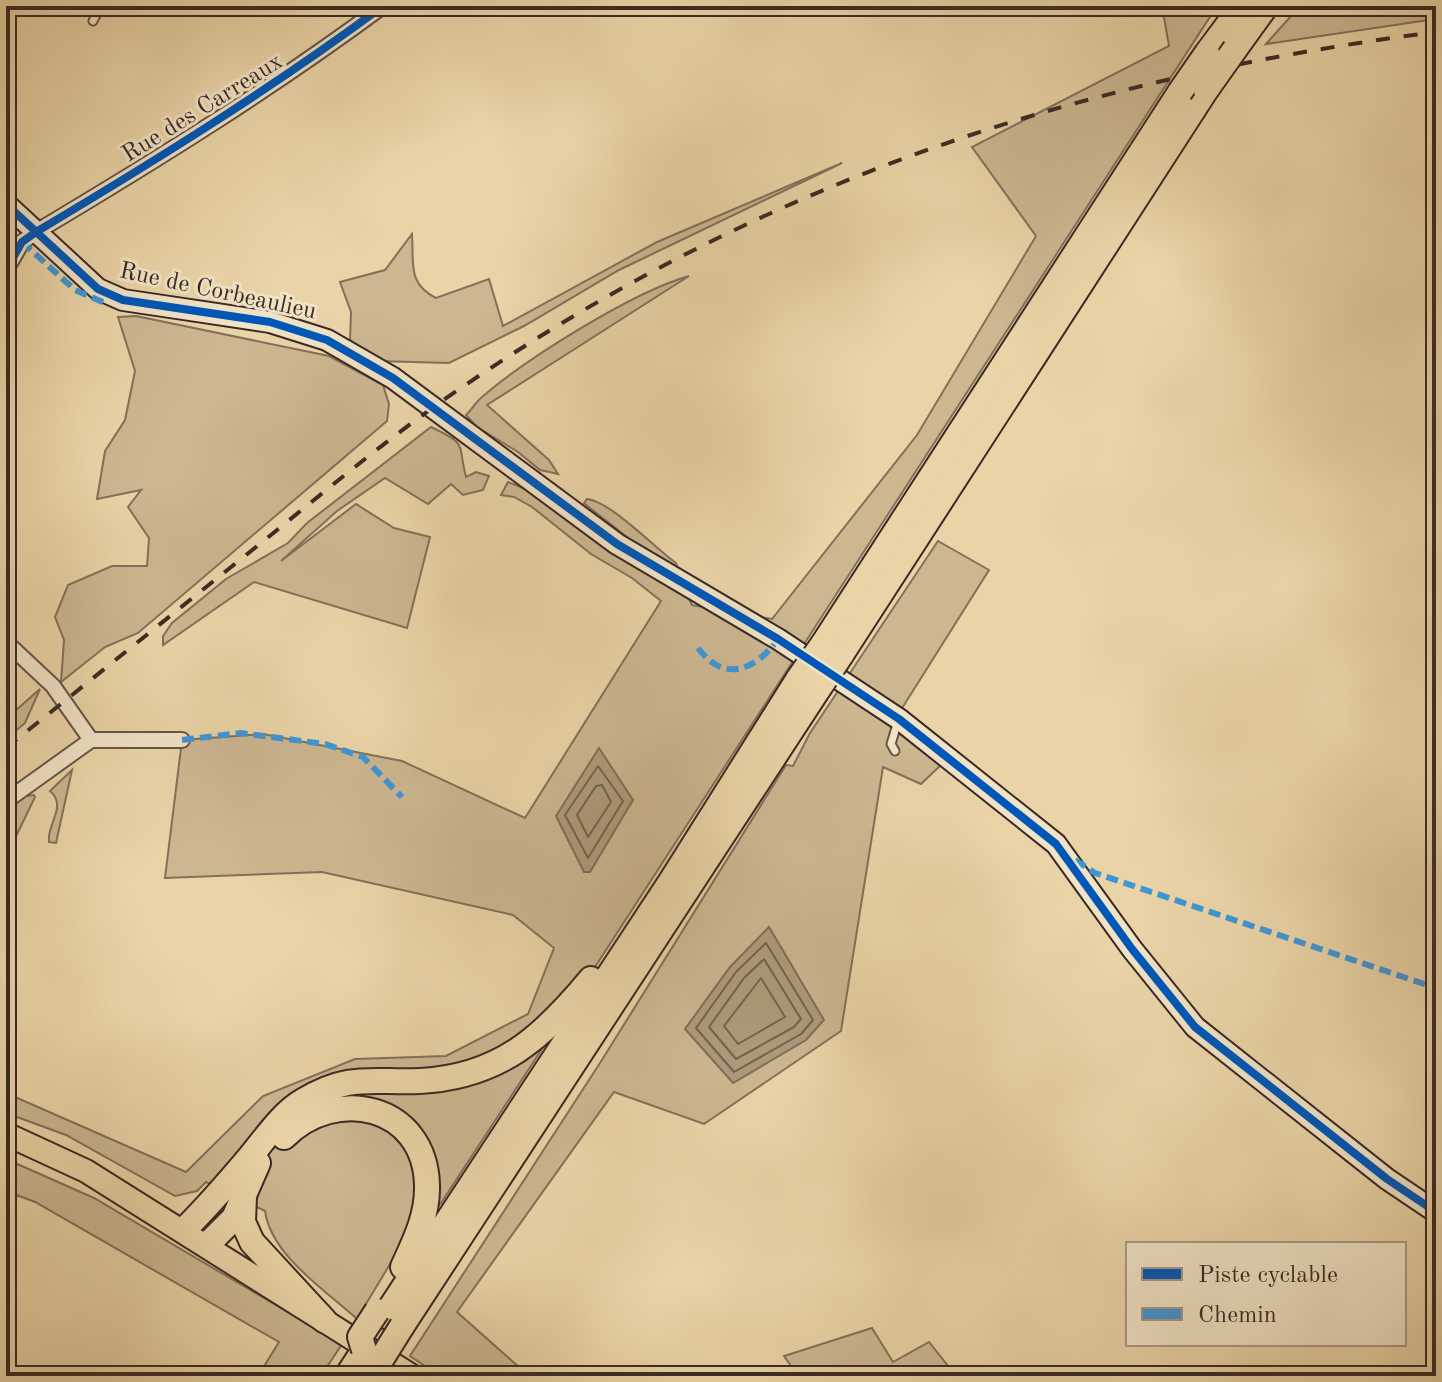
<svg xmlns="http://www.w3.org/2000/svg" width="1442" height="1382" font-family="'Old Standard TT',serif">
<style>
.green{fill:#ccb791;stroke:#83705a;stroke-width:2}
.water{fill:#ae9a7a;stroke:#806d58;stroke-width:2}
.lines{fill:none;stroke-linecap:round;stroke-linejoin:round}
.shore{stroke:#74624f;stroke-width:2}
.lane-casing{stroke:#665445;stroke-width:11}
.street-casing{stroke:#665445;stroke-width:18}
.secondary-casing{stroke:#3a2a24;stroke-width:24}
.primary-casing{stroke:#3a2a24;stroke-width:26}
.highway-casing{stroke:#3a2a24;stroke-width:28}
.lane{stroke:#f1e3c6;stroke-width:7}
.street{stroke:#f1e3c6;stroke-width:14}
.secondary{stroke:#f1e3c6;stroke-width:20}
.primary{stroke:#ead4a7;stroke-width:22}
.highway{stroke:#ead4a7;stroke-width:24}
.rail{stroke:#3a2a24;stroke-width:4;stroke-dasharray:14 14;stroke-linecap:butt}
.highway-bridge-casing{stroke:#3a2a24;stroke-width:28;stroke-linecap:butt}
.highway-bridge{stroke:#ead4a7;stroke-width:24}
.quiet{stroke:#3e96d6;stroke-width:6;stroke-dasharray:12 6;stroke-linecap:butt}
.cycleway-casing{stroke:#f1e3c6;stroke-width:13}
.cycleway{stroke:#0057b8;stroke-width:8}
.labels{text-anchor:middle;stroke-width:6;stroke-linejoin:round;paint-order:stroke}
.street-label{font-size:24px;fill:#3a2a24;stroke:#f1e3c6}
</style>
<rect width="100%" height="100%" fill="#ead4a7"/>
<filter id="stains"><feTurbulence type="fractalNoise" baseFrequency=".0025" numOctaves="4"/><feColorMatrix values="0 0 0 0 .2 0 0 0 0 .09 0 0 0 0 .02 0 0 0 .5 -.17"/></filter>
<radialGradient id="worn" r=".72"><stop offset=".6" stop-color="#630" stop-opacity="0"/><stop offset="1" stop-color="#630" stop-opacity=".3"/></radialGradient>
<g class="green">
<path d="M1162 6H1217L540 1052 441 1203 405 1239 357 1319C325 1290 271 1255 265 1211L206 1182 197 1191 175 1196 66 1135 6 1113V1093L186 1172 263 1096 355 1059 446 1056 528 1014 554 948 513 915 322 872 165 878 182 740 263 734 402 761 525 818 661 601 632 578 591 554 532 507 514 497 501 495 508 482 535 493 688 597 692 605 772 619 917 435 1036 236 972 147 1169 46Z"/>
<path d="M1300 6H1436V19L1266 44Z"/>
<path d="M842 163 619 270 524 326 449 363 377 361 350 340 351 312 340 282 385 270 412 234C414 262 407 284 436 298L489 279 503 326 657 242Z"/>
<path d="M689 276 487 405 549 460 558 474 540 470 518 452 477 427 466 415C472 409 476 402 482 397 527 358 633 292 689 276Z"/>
<path d="M136 316 329 356 383 385 389 404 387 421 138 633 105 647 61 682 64 640 55 617 68 585 112 566H147L149 538 128 507 141 490 97 499 105 451 125 420 135 371 118 317Z"/>
<path d="M431 427C469 445 457 443 466 477L476 472 489 476 483 490 463 495 451 484 428 504 385 478 337 511 281 561 356 504 394 528 430 537 407 628 254 582 163 645V636L172 623 226 579 288 543 307 523Z"/>
<path d="M587 499C610 501 655 548 676 563L678 570 670 571 590 508 584 503Z"/>
<path d="M938 541 989 570 894 721 942 764 921 784 883 767 841 1031 704 1124 614 1092 457 1312 529 1376H440L410 1356 600 1063 786 765 793 766 810 733Z"/>
<path d="M40 689 25 723 6 739V719Z"/>
<path d="M72 770 56 843 49 842C46 825 68 806 50 791Z"/>
<path d="M34 795 35 797 6 857V811L25 796Z"/>
<path d="M6 1159 94 1198 342 1344 321 1376H258L279 1342 35 1202 6 1191Z"/>
<path d="M872 1328 893 1362 929 1342 956 1376H798L784 1356Z"/>
</g>
<g class="water">
<path d="M599 748 633 800 590 872H584L556 816Z"/>
<path d="M769 927 824 1020 806 1040 733 1083 685 1029 730 967Z"/>
</g>
<g class="lines">
<g class="shore">
<path d="M598 766 623 801 588 858 565 815Z"/>
<path d="M602 785 611 802 588 837 577 815 596 786Z"/>
<path d="M766 943 813 1020 801 1034 734 1072 696 1028 736 972Z"/>
<path d="M764 959 801 1019 794 1027 736 1059 709 1027 744 978Z"/>
<path d="M761 978 785 1017 738 1044 724 1026Z"/>
</g>
<defs>
<g id="lane">
<path d="M93 21 101 6"/>
<path d="M895 751 891 744 898 721"/>
</g>
<g id="street">
<path d="M6 270 22 242 36 232C155 161 271 89 383 6"/>
<path d="M6 642 53 686 91 740 6 801"/>
<path d="M91 740H182"/>
</g>
<path id="secondary" d="M6 204 98 289 123 300 270 322 327 340 393 378 617 544 778 639 899 719 1056 844 1132 949 1195 1027 1387 1179 1436 1212"/>
<path id="primary" d="M6 1134 86 1171 412 1376"/>
<g id="highway">
<path d="M1235 49 1266 6"/>
<path d="M1207 53 1242 6"/>
<path d="M823 644 1180 92"/>
<path d="M841 655 1206 90"/>
<path d="M284 1137C336 1085 425 1105 427 1185 428 1215 415 1241 403 1267"/>
<path d="M244 1196 243 1222 252 1242 324 1320"/>
<path d="M184 1230C207 1207 228 1183 249 1158 265 1139 282 1113 303 1101 350 1073 371 1083 420 1081 500 1077 543 1037 591 979"/>
<path d="M207 1245 234 1218 258 1163"/>
<path d="M385 1316 671 881 799 678"/>
<path d="M402 1326 819 688"/>
<path d="M347 1376 364 1350"/>
</g>
</defs>
<use href="#lane" class="lane-casing"/>
<use href="#street" class="street-casing"/>
<use href="#secondary" class="secondary-casing"/>
<use href="#primary" class="primary-casing"/>
<use href="#highway" class="highway-casing"/>
<use href="#lane" class="lane"/>
<use href="#street" class="street"/>
<use href="#secondary" class="secondary"/>
<use href="#primary" class="primary"/>
<use href="#highway" class="highway"/>
<path class="rail" d="M6 748C91 680 176 611 261 543 318 497 375 449 435 406 743 189 1064 80 1436 32"/>
<defs>
<g id="highway-bridge">
<path d="M1206 90 1235 49"/>
<path d="M1180 92 1207 53"/>
<path d="M799 678 823 644"/>
<path d="M819 688 841 655"/>
<path d="M364 1350 360 1337 377 1311"/>
<path d="M379 1363 402 1326"/>
</g>
</defs>
<use href="#highway-bridge" class="highway-bridge-casing"/>
<use href="#highway-bridge" class="highway-bridge"/>
<g class="quiet">
<path d="M22 242 75 290 105 303"/>
<path d="M698 648C724 683 755 671 778 639"/>
<path d="M182 740 241 733 325 744 363 757 402 797"/>
<path d="M1075 860 1095 873 1436 988"/>
<path d="M6 1194 22 1200"/>
</g>
<defs>
<g id="cycleway">
<path d="M6 204 98 289 123 300 270 322 327 340 393 378 617 544 778 639 899 719 1056 844 1132 949 1195 1027 1387 1179 1436 1212"/>
<path d="M6 270 22 242 36 232C155 161 271 89 383 6"/>
</g>
</defs>
<use href="#cycleway" class="cycleway-casing"/>
<use href="#cycleway" class="cycleway"/>
</g>
<g class="labels">
<g class="street-label">
<text transform="translate(202 107) rotate(-32)" y="8">Rue des Carreaux</text>
<text transform="translate(218 290) rotate(12)" y="8">Rue de Corbeaulieu</text>
</g>
</g>
<rect width="1442" height="1382" fill="none" stroke="#ead4a7" stroke-width="32"/>
<rect x="8" y="8" width="1426" height="1366" fill="none" stroke="#3a2a24" stroke-width="4"/>
<rect x="16" y="16" width="1410" height="1350" fill="none" stroke="#3a2a24" stroke-width="2"/>
<rect x="1126" y="1242" width="280" height="104" fill="#f1e3c6" stroke="#a89985" stroke-width="2"/>
<rect x="1142" y="1268" width="40" height="12" fill="#0057b8" stroke="#a89985" stroke-width="2"/>
<text x="1198" y="1282" font-size="24" fill="#3a2a24">Piste cyclable</text>
<rect x="1142" y="1308" width="40" height="12" fill="#3e96d6" stroke="#a89985" stroke-width="2"/>
<text x="1198" y="1322" font-size="24" fill="#3a2a24">Chemin</text>
<rect width="100%" height="100%" filter="url(#stains)"/>
<rect width="100%" height="100%" fill="url(#worn)"/>
</svg>
